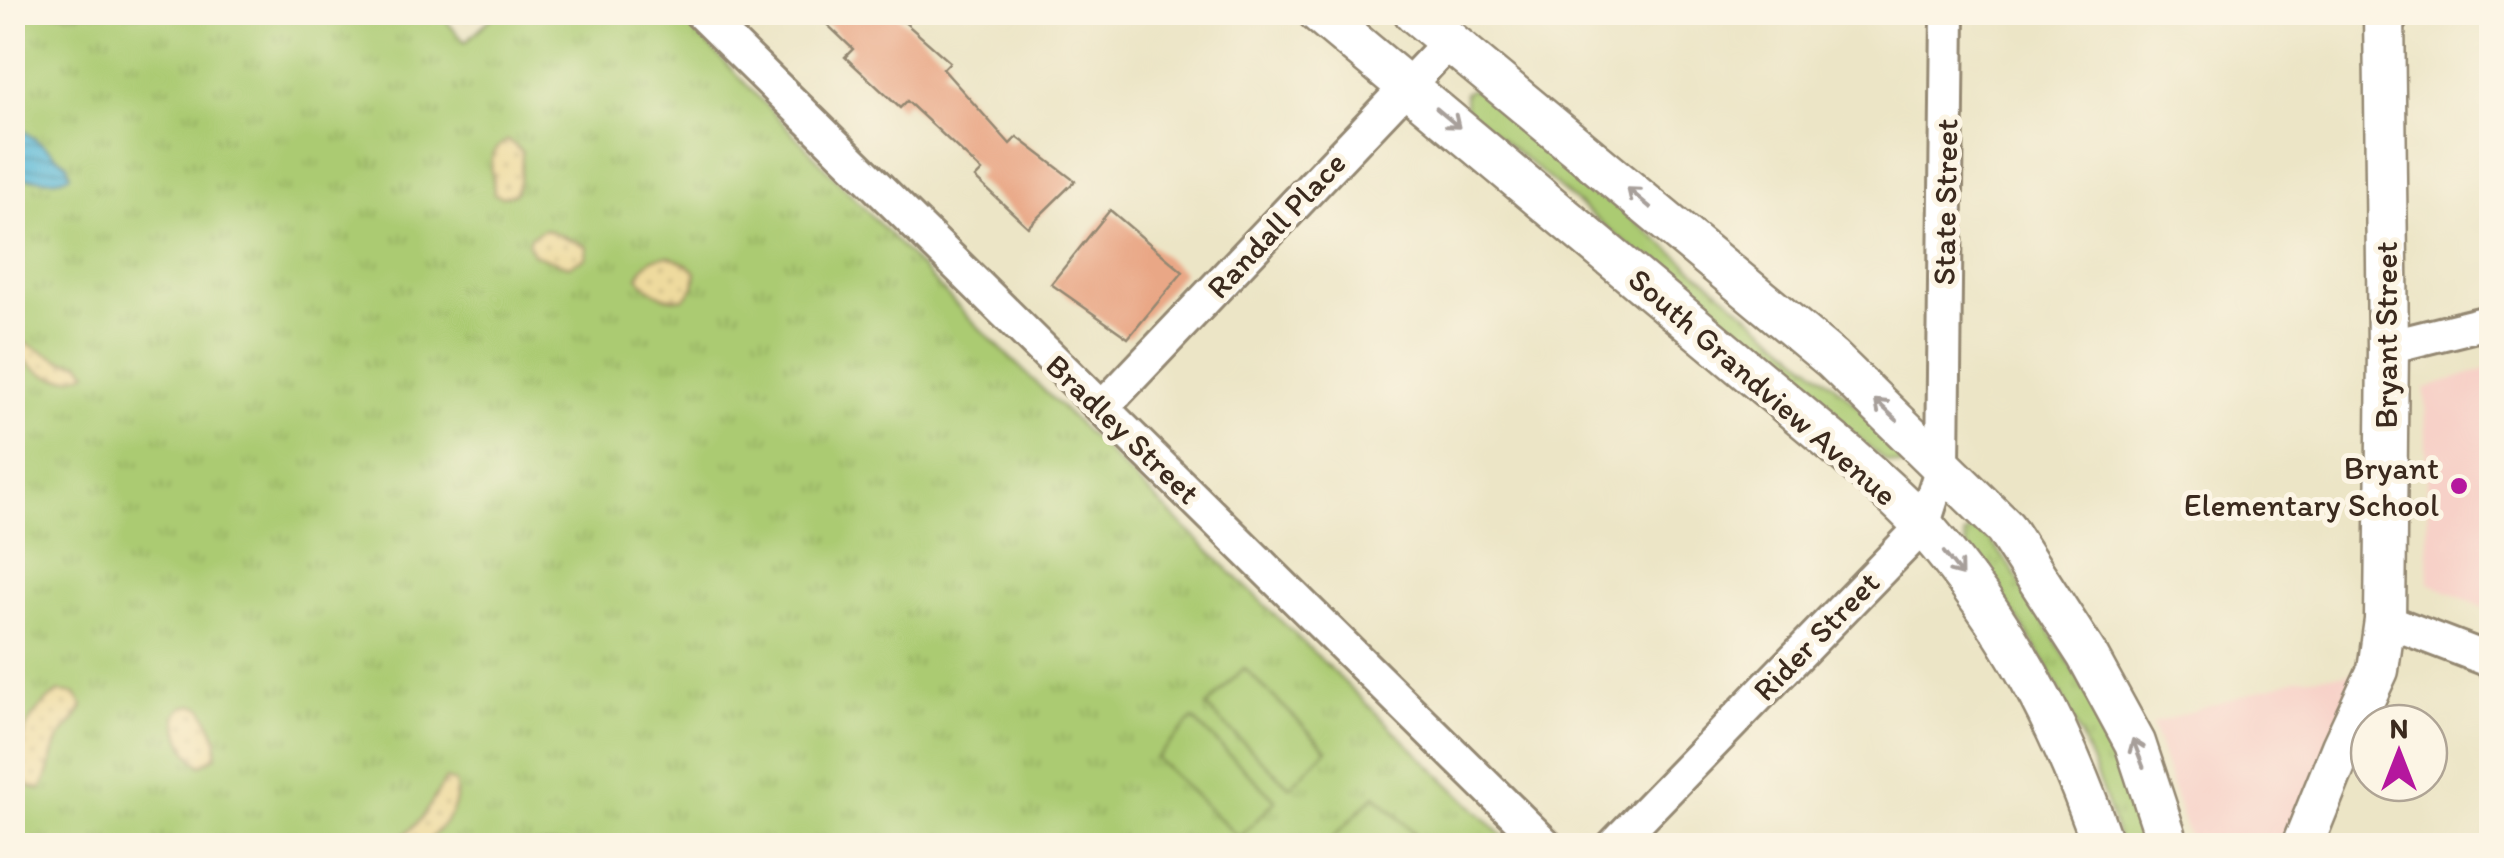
<svg xmlns="http://www.w3.org/2000/svg" width="2504" height="858" font-family="Itim,sans-serif">
<style>
.built{fill:#f7d1c8}
.grass{fill:url(#grass-tufts);stroke:#737a48;stroke-width:2.5}
.sand{fill:url(#sand-dots);stroke:#94825e;stroke-width:2.5}
.park{fill:#abcb72;stroke:#737a48;stroke-width:2.5}
.water{fill:url(#water-rules);stroke:#4a727b;stroke-width:2.5}
.building{fill:#e9a786}
.lines{fill:none;stroke-linecap:round;stroke-linejoin:round}
.minor-casing{stroke:#948872;stroke-width:38}
.major-casing{stroke:#948872;stroke-width:45}
.minor{stroke:#fff;stroke-width:32}
.major{stroke:#fff;stroke-width:40}
.oneway{stroke:#a79f9a}
.poi-dot{fill:#b5179e;stroke:#fcf5e5;stroke-width:4}
.labels{text-anchor:middle;stroke-width:10;stroke-linejoin:round;paint-order:stroke}
.street-label{font-size:32px;fill:#3b2a1e;stroke:#fcf5e5}
.poi-label{font-size:32px;fill:#3b2a1e;stroke:#fcf5e5;text-anchor:end}
</style>
<defs>
<pattern id="grass-tufts" width="24" height="20" patternUnits="userSpaceOnUse" patternTransform="scale(2.5)"><rect width="24" height="20" fill="#abcb72"/><path d="M3 7l-1-3M5 7V3M7 7l1-3M15 17l-1-3M17 17v-4M19 17l1-3" fill="none" stroke="#94ae62"/></pattern>
<pattern id="sand-dots" width="8" height="8" patternUnits="userSpaceOnUse" patternTransform="scale(2.5)"><rect width="8" height="8" fill="#eeda9e"/><path d="M2 2h.1M6 6h.1" fill="none" stroke="#cdbb88" stroke-width="1.8" stroke-linecap="round"/></pattern>
<pattern id="water-rules" width="6" height="5" patternUnits="userSpaceOnUse" patternTransform="scale(2.5)"><rect width="6" height="5" fill="#5ab9d8"/><path d="M0 2.5h6" fill="none" stroke="#4c97af"/></pattern>
</defs>
<rect width="100%" height="100%" fill="#fcf5e5"/>
<filter id="ink" filterUnits="userSpaceOnUse"><feTurbulence type="fractalNoise" baseFrequency=".01" numOctaves="2"/><feDisplacementMap in="SourceGraphic" scale="20" xChannelSelector="R" yChannelSelector="G"/><feConvolveMatrix kernelMatrix="1 2 1 2 8 2 1 2 1" color-interpolation-filters="sRGB"/></filter>
<filter id="wash" filterUnits="userSpaceOnUse"><feTurbulence type="fractalNoise" baseFrequency=".0048" numOctaves="4" result="noise"/><feDisplacementMap in="SourceGraphic" scale="40" xChannelSelector="R" yChannelSelector="G"/><feGaussianBlur stdDeviation="2.25" result="paint"/><feColorMatrix in="noise" values="0 0 0 0 0 0 0 0 0 0 0 0 0 0 0 0 0 1.4 0 .05"/><feComposite in="paint" operator="in"/></filter>
<g filter="url(#wash)">
<rect width="100%" height="100%" fill="#ece5c6"/>
<g class="built">
<path d="M2491 367H2492L2491 611 2429 583 2425 389Z"/>
<path d="M2368 672 2302 816 2282 845H2191L2152 724 2299 678Z"/>
</g>
<g class="grass">
<path d="M12 13H439L465 42 497 13H678L967 316 1512 845H13Z"/>
<path d="M1472 89 1479 92 1846 395 1907 457 1901 465 1887 462 1470 113 1465 107V93Z"/>
<path d="M1974 529 1989 539 2010 566 2091 699 2135 811 2144 845H2120C2097 769 2067 696 2023 627 2005 599 1983 574 1966 545L1964 535Z"/>
</g>
<g class="sand">
<path d="M508 140 522 152C522 165 521 183 514 194L502 197 494 194C494 171 482 154 508 140Z"/>
<path d="M545 229 587 246 586 258 568 266 533 254 528 244 530 237Z"/>
<path d="M668 256 687 264 696 272 694 287 685 298C666 301 650 292 638 277 645 262 651 257 668 256Z"/>
<path d="M13 337 62 361 80 363 88 372C55 388 38 372 13 351Z"/>
<path d="M58 692 75 694 83 706C78 720 65 728 58 741 50 756 51 776 41 789L30 787 18 775C18 738 27 714 58 692Z"/>
<path d="M193 705 202 707 217 738 216 756 202 765C186 758 177 732 176 715L183 707Z"/>
<path d="M446 779 455 783C462 810 441 826 425 845H394L422 818Z"/>
</g>
<g class="park">
<path d="M1244 668 1327 749 1290 787 1206 707Z"/>
<path d="M1193 719 1276 800 1239 838 1156 758Z"/>
<path d="M1375 795 1414 833 1401 845H1326Z"/>
</g>
<path class="water" d="M13 122 67 164 70 175C54 184 31 176 13 179Z"/>
<g id="blocks">
<g class="building">
<path d="M814 12H893L950 62 943 69 1010 144 1017 137 1075 181 1028 227 975 178 982 171 907 101 900 108 845 57 853 49Z"/>
<path d="M1110 210 1183 272 1128 338 1051 284Z"/>
</g>
</g>
</g>
<g filter="url(#ink)">
<use href="#blocks" fill-opacity="0" stroke="#948872" stroke-width="2.5"/>
<g class="lines">
<defs>
<g id="minor">
<path d="M700 12 1547 846"/>
<path d="M2388 347 2492 321"/>
<path d="M1102 408 1450 41"/>
<path d="M2385 620 2492 661"/>
<path d="M1613 846 1923 526 1943 464 1948 12"/>
</g>
<g id="major">
<path d="M1318 12 1847 454C1873 478 1902 501 1925 528 2008 624 2062 726 2103 846"/>
<path d="M1414 12 1832 359 2005 528 2087 655 2135 743 2169 846"/>
<path d="M2302 846 2342 747 2378 670 2385 620 2388 347 2384 12"/>
</g>
</defs>
<use href="#minor" class="minor-casing"/>
<use href="#major" class="major-casing"/>
<use href="#minor" class="minor"/>
<use href="#major" class="major"/>
</g>
<defs><path id="oneway-shaft" d="M-6 0H5M1.5-3L5.5 0L1.5 3" fill="none" stroke-width="1.6" stroke-linecap="round" stroke-linejoin="round" transform="scale(2.5)"/></defs>
<g class="oneway">
<use href="#oneway-shaft" transform="translate(1448 118) rotate(40)"/>
<use href="#oneway-shaft" transform="translate(1639 198) rotate(-140)"/>
<use href="#oneway-shaft" transform="translate(1886 410) rotate(-137)"/>
<use href="#oneway-shaft" transform="translate(1953 564) rotate(52)"/>
<use href="#oneway-shaft" transform="translate(2138 753) rotate(-111)"/>
</g>
</g>
<circle class="poi-dot" cx="2459" cy="486" r="10"/>
<g class="labels">
<g class="street-label">
<text transform="translate(1945 202) rotate(-89)" y="11">State Street</text>
<text transform="translate(1276 225) rotate(-47)" y="11">Randall Place</text>
<text transform="translate(2386 335) rotate(-90)" y="11">Bryant Street</text>
<text transform="translate(1763 387) rotate(41)" y="11">South Grandview Avenue</text>
<text transform="translate(1123 429) rotate(44)" y="11">Bradley Street</text>
<text transform="translate(1816 636) rotate(-46)" y="11">Rider Street</text>
</g>
<g class="poi-label">
<text x="2439" y="479">Bryant<tspan x="2439" dy="37">Elementary School</tspan></text>
</g>
</g>
<rect width="2504" height="858" fill="none" stroke="#fcf5e5" stroke-width="50"/>
<g transform="translate(2399 753)"><circle r="48" fill="#fcf5e5" stroke="#afa495" stroke-width="2.5"/>
<path d="M0-8L18 38L0 25L-18 38Z" fill="#b5179e"/>
<text y="-15" font-size="28" font-weight="bold" text-anchor="middle" fill="#3b2a1e">N</text>
</g>
</svg>
